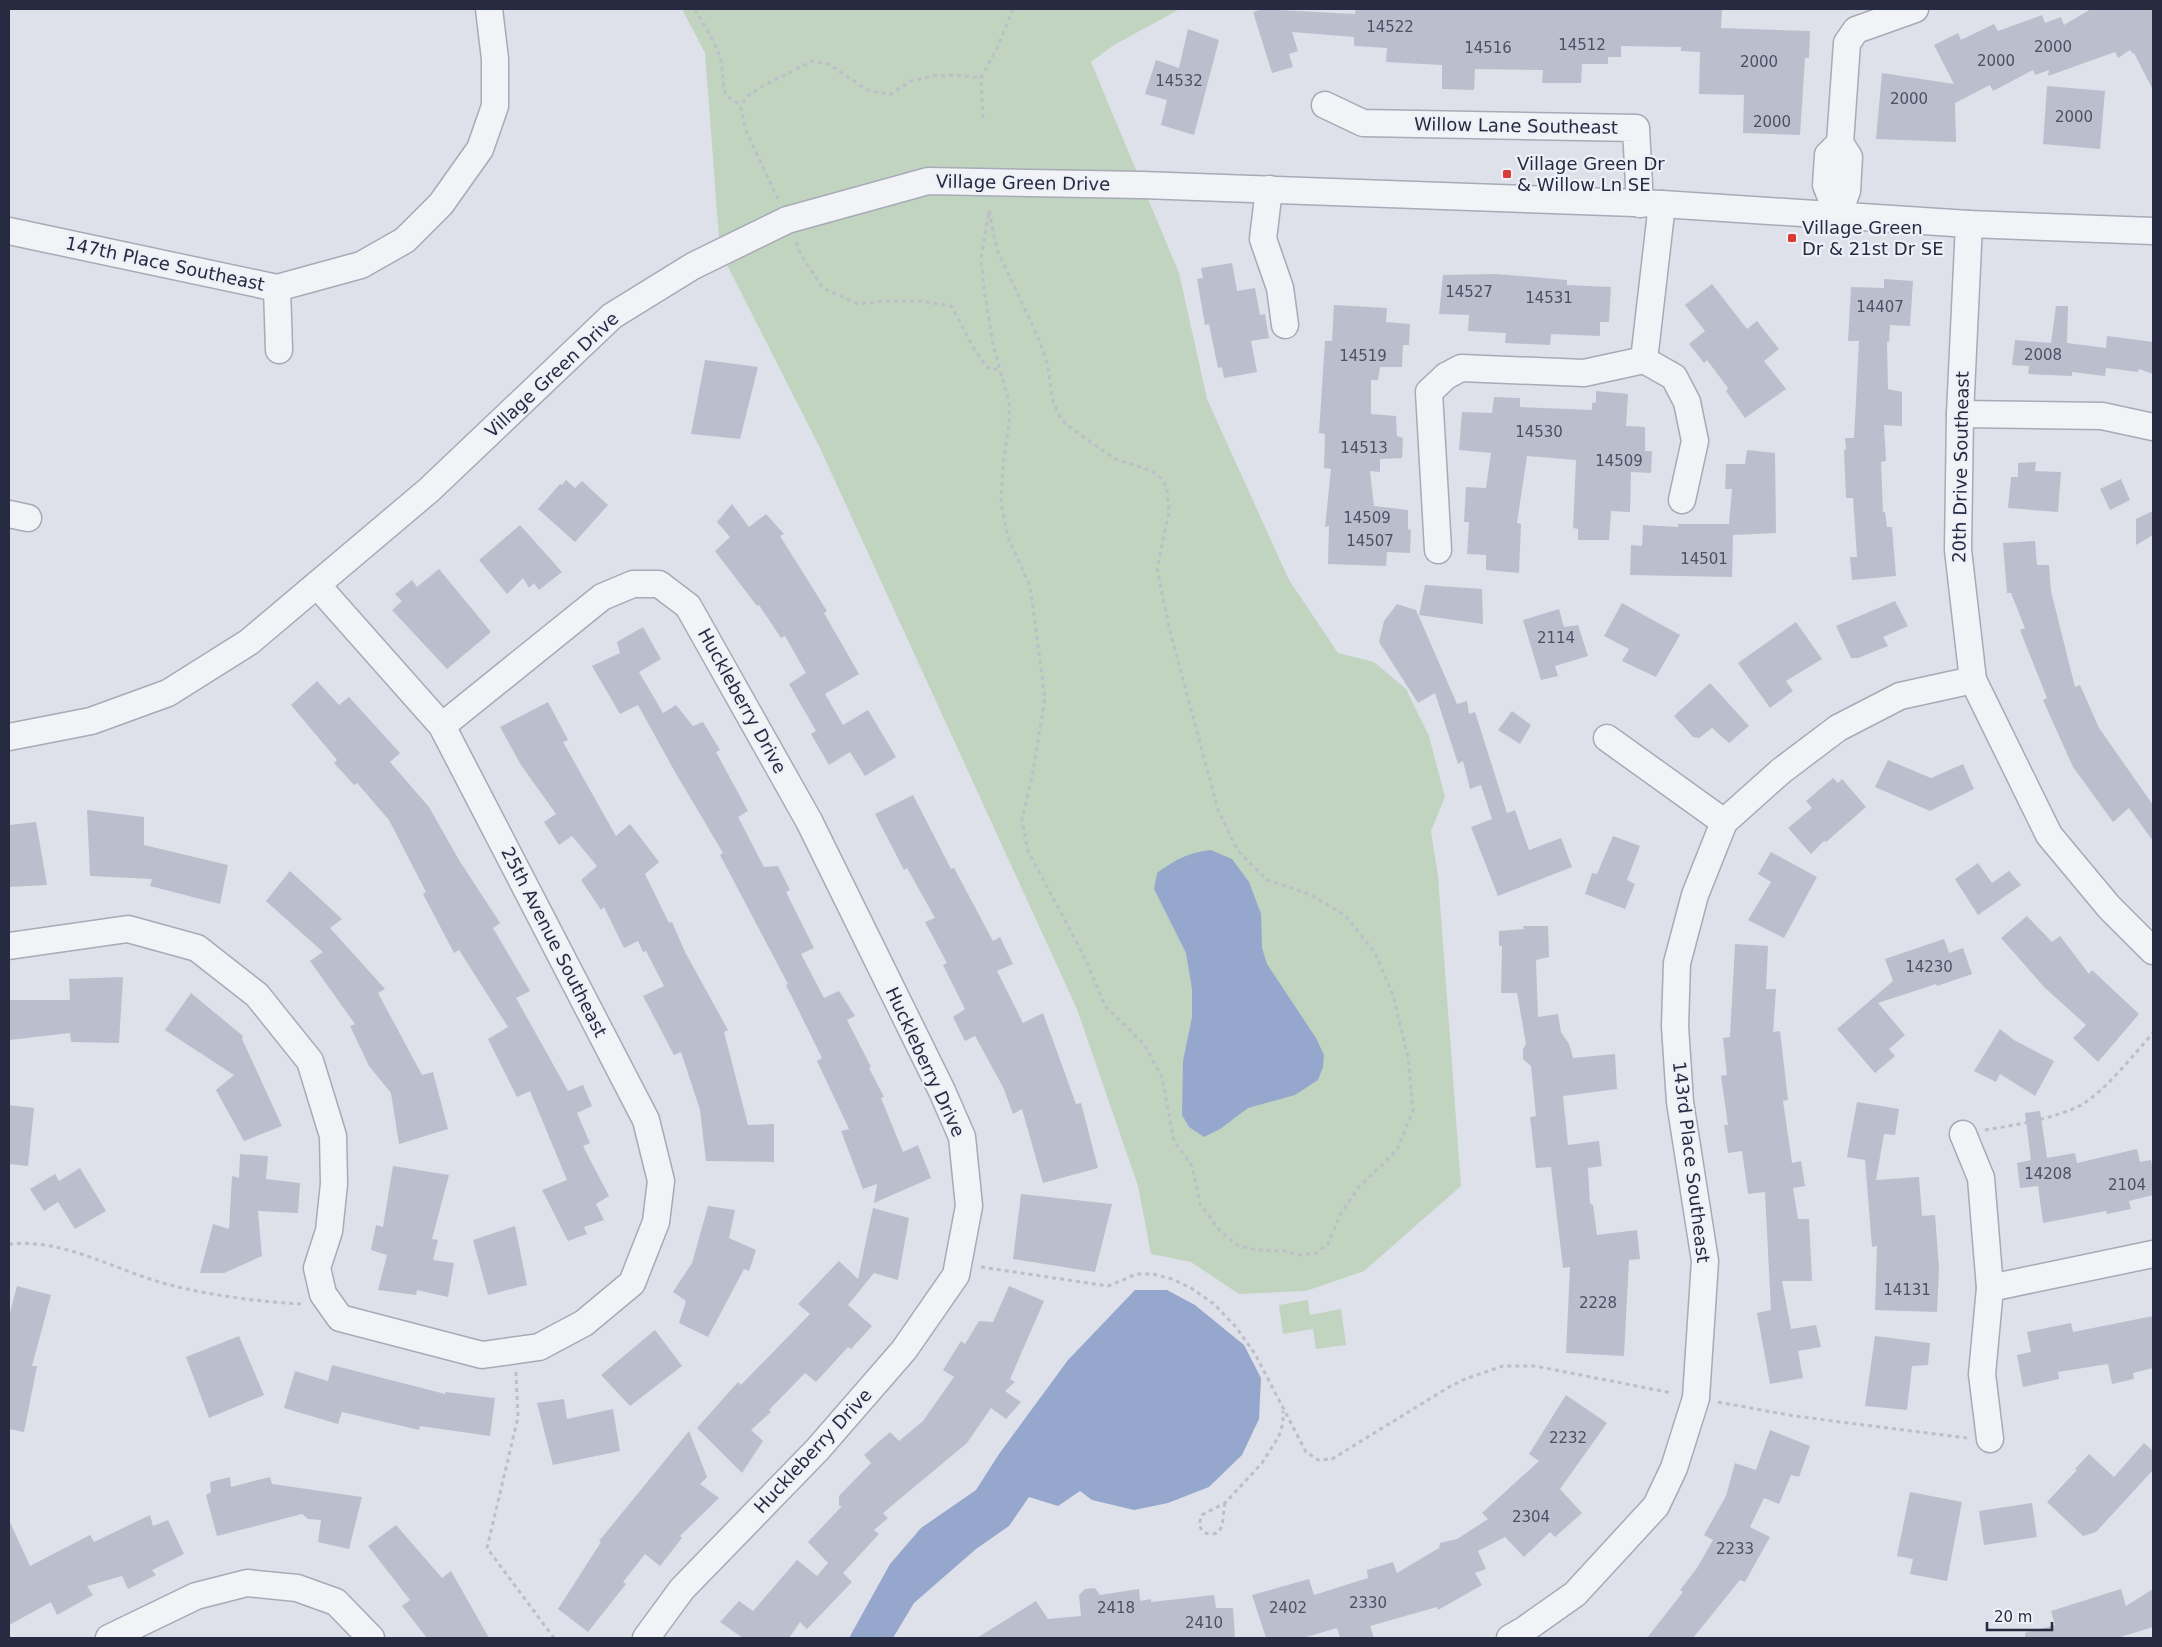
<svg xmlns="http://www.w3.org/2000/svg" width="2162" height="1647" font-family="'DejaVu Sans',sans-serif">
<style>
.green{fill:#c1d4bf}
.water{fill:#96a7cd}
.building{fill:#bbbfcd}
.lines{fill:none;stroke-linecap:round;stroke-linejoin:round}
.minor-casing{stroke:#a7aab7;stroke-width:29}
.path{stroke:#bdbfc8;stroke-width:3;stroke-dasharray:4 4;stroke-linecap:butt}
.minor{stroke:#f2f3f7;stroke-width:26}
.poi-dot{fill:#db3a37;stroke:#eef0f7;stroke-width:2}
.labels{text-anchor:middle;stroke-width:4.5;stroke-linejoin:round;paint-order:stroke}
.number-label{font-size:15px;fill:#4b5065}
.street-label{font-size:18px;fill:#262b42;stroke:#eef0f7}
.poi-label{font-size:18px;fill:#262b42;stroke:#eef0f7;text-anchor:start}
</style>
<rect width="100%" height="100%" fill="#dee1e9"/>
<g class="green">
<path d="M682 9H1180L1114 45 1091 62 1179 273 1207 399 1289 580 1338 653 1374 662 1406 689 1429 736 1445 797 1431 831 1438 876 1461 1186 1364 1271 1306 1291 1239 1294 1191 1262 1151 1254 1138 1186 1077 1009 819 446 720 251 705 53Z"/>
<path d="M1308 1300 1310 1315 1341 1309 1346 1345 1316 1349 1313 1329 1283 1334 1279 1305Z"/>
</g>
<g class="water">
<path d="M1211 850 1232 859 1249 882 1261 914 1262 948 1267 964 1316 1038 1324 1055 1323 1067 1318 1080 1295 1095 1248 1108 1220 1129 1204 1137 1189 1127 1182 1115 1183 1061 1192 1017V989L1186 953 1154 889 1157 873C1177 859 1187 853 1211 850Z"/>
<path d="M1135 1290H1167L1195 1305 1244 1345 1261 1378 1259 1419 1242 1455 1209 1487 1168 1503 1134 1510 1092 1500 1080 1491 1058 1506 1029 1497 1009 1526 976 1549 914 1603 893 1638H849L890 1564 921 1528 976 1490 999 1454 1068 1360Z"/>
</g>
<g class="building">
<path d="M1263 9 1355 14 1356 9 1722 10 1721 28 1810 31 1809 58H1805L1800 135 1743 133 1744 95 1699 94 1700 52 1681 51V47L1621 46V57H1608V64H1582L1581 83H1542L1543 70 1475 69 1474 90 1442 89V65L1386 62 1387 48 1354 46V37L1292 32 1298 51 1289 54 1293 67 1272 73 1253 12Z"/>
<path d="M2091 9H2153V90L2134 53 2133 54 2130 50 2118 58 2115 52 2048 76 2049 70 2035 75 2033 70 1993 91 1990 85 1955 103 1956 142 1876 139 1882 73 1954 84 1934 45 1958 33 1961 40 1994 24 1998 31 2042 15 2045 23 2061 17 2064 25Z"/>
<path d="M1188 29 1219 40 1194 135 1161 125 1167 100 1145 94 1156 60 1179 68Z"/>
<path d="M2047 86 2105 91 2100 149 2043 144Z"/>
<path d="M1232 263 1237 291 1255 288 1260 315 1265 314 1269 338 1251 341 1257 372 1224 378 1222 367 1218 368 1209 324 1205 325 1197 279 1203 278 1201 268Z"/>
<path d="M1496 274 1567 280V285L1611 287 1609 322H1600V336L1551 334 1550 345 1529 344 1505 343 1506 333 1468 331 1469 315 1439 314 1443 275Z"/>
<path d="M1884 279 1913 281 1910 326 1890 325 1889 342H1887L1888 389 1902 392V426L1884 425 1886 461 1881 462 1883 512H1885L1887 527H1892L1896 576 1852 580 1850 557H1857L1853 498H1846L1844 450H1846L1845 438H1854L1859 341H1848L1851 287 1884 288Z"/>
<path d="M1712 284 1747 329 1757 321 1779 349 1764 361 1786 389 1745 418 1726 391 1728 388 1707 360 1704 363 1689 344 1705 331 1685 305Z"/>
<path d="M1334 305 1387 308 1386 322 1410 324 1409 345H1403L1402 367H1380L1378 380H1371V414L1396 416 1397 436 1403 438 1402 458 1380 459V472L1370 471 1374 506 1408 510V529L1411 530 1410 553 1387 552 1386 566 1328 564 1329 526 1325 527 1331 469 1324 468 1325 434 1319 433 1325 341H1332Z"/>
<path d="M2056 306H2068L2067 343 2106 348 2107 336 2153 342V374L2139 369 2138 372 2106 368 2105 376 2072 372V376L2028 374 2029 366 2012 365 2015 340 2051 343Z"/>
<path d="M705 360 758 367 740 439 691 434Z"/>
<path d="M1596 391 1628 394 1626 426 1645 427V451H1652L1651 473 1631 472 1630 512 1611 511 1609 540H1578V529L1573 528 1576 460 1527 456 1517 523 1521 524 1519 573 1486 570V555L1467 554 1469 522H1464L1466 487 1486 488 1491 453 1459 450 1462 412 1492 413 1494 397 1520 398V407L1592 410V403L1596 402Z"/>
<path d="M1747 450 1775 453 1776 533 1733 535 1732 577 1630 575 1631 545 1642 546 1643 525 1678 527V524H1729L1732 489H1725L1726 464H1745Z"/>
<path d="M2036 462 2035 471 2061 472 2058 512 2008 508 2011 477H2018V463Z"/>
<path d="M2121 479 2130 500 2110 510 2100 489Z"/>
<path d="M566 480 575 488 582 481 608 505 575 542 538 509 560 484 562 485Z"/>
<path d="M732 504 749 527 766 514 784 534 780 536 827 611 824 613 859 674 825 694 843 725 868 710 896 757 865 776 850 752 829 765 811 734 816 731 789 684 806 673 785 636 781 638 759 605 757 606 715 551 730 537 717 522Z"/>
<path d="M2153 511V535L2136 545V519Z"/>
<path d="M520 525 562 572 539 590 534 583 529 588 523 578 507 594 479 560Z"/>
<path d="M2035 541 2037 565H2049L2051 591 2075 687 2080 685 2099 728 2153 805V841L2129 808 2113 822 2073 767 2043 700 2047 698 2020 630 2025 628 2011 593H2007L2003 543Z"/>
<path d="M439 569 491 632 447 669 392 610 402 601 395 594 412 580 417 587Z"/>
<path d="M1425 585 1482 589 1483 624 1419 615Z"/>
<path d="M1895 601 1908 626 1883 637 1888 646 1858 658H1851L1836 626Z"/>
<path d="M1622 603 1680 635 1656 677 1622 661 1629 649 1604 636Z"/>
<path d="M1397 604 1416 610 1457 704 1467 701 1469 714 1475 712 1507 813 1515 810 1529 850 1561 838 1572 867 1498 896 1471 827 1492 819 1481 785 1470 789 1463 761 1458 764 1435 693 1418 703 1379 642 1384 621Z"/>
<path d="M1559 609 1564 627 1578 625 1588 656 1555 666 1558 676 1541 680 1523 620Z"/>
<path d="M1796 622 1822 659 1786 681 1793 691 1770 708 1738 663Z"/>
<path d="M643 627 661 659 639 672 663 713 676 705 693 726 703 722 720 750 716 752 748 811 738 817 764 867 778 866 790 890 786 892 814 948 801 954 824 998 839 991 855 1016 847 1020 871 1067 869 1068 884 1097 881 1098 903 1152 918 1145 931 1178 874 1203 877 1184 863 1189 841 1131 849 1129 817 1061 822 1058 786 985 788 984 720 855 723 853 675 772 638 705 620 714 592 666 620 653 617 642Z"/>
<path d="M317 681 339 705 349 697 400 753 390 762 429 807 459 860 500 923 493 928 530 991 516 998 568 1091 583 1085 592 1106 577 1113 590 1143 583 1146 609 1196 596 1204 604 1220 584 1227 587 1234 568 1241 542 1190 567 1180 530 1091 517 1097 488 1039 508 1027 459 950 454 953 423 894 426 892 389 820 357 783 354 785 334 763 337 760 291 705Z"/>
<path d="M1710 683 1749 726 1729 743 1712 728 1699 738 1693 737 1674 716Z"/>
<path d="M548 702 568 740 563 742 616 836 630 824 659 862 645 874 669 923 672 922 685 952 728 1030 724 1032 748 1125 774 1124V1162L706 1161 700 1110 681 1052 674 1055 643 996 664 986 646 951 643 952 638 941 624 948 604 907 601 910 581 880 597 866 572 836 559 845 544 822 556 814 521 765 500 727Z"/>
<path d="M1512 711 1531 725 1520 744 1498 730Z"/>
<path d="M1888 760 1931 778 1963 764 1974 789 1930 811 1875 787Z"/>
<path d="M1833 778 1838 783 1842 779 1866 807 1826 842 1824 841 1811 854 1788 828 1812 808 1806 801Z"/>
<path d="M913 795 951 869 954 868 993 941 1000 937 1013 964 997 971 1023 1023 1043 1013 1076 1104 1081 1103 1098 1168 1043 1183 1022 1109 1013 1114 1003 1087 975 1036 965 1041 953 1017 965 1009 943 965 947 963 925 922 935 918 907 868 904 870 875 814Z"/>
<path d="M87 810 144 817V845L228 865 220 904 150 886 152 879 90 876Z"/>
<path d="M36 822 47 885 9 887V825Z"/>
<path d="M1613 836 1640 846 1627 880 1635 884 1625 909 1585 894 1592 873 1597 874Z"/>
<path d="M1771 852 1817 877 1784 938 1748 920 1771 882 1758 874Z"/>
<path d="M1978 863 1992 883 2009 871 2021 885 1978 915 1955 879Z"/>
<path d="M290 871 342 919 330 928 385 989 378 993 422 1075 433 1072 448 1129 399 1144 391 1093 369 1066 350 1026 355 1024 310 961 323 952 266 901Z"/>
<path d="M2027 916 2052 942 2060 936 2089 974 2092 970 2139 1014 2098 1062 2073 1038 2086 1025 2044 987 2001 938Z"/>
<path d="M1523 926H1548L1549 957 1536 960 1538 1017 1558 1014 1561 1032 1569 1044 1573 1058 1615 1054 1617 1089 1563 1096 1568 1145 1599 1141 1602 1166 1588 1168 1590 1203 1593 1205 1597 1235 1637 1230 1640 1259 1629 1260 1624 1356 1566 1353 1570 1267 1563 1268 1551 1167 1536 1168 1530 1117 1536 1116 1531 1066 1523 1059V1049L1526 1044 1517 993H1501L1502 946H1499V931L1524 929Z"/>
<path d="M1944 939 1949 953 1963 948 1972 974 1937 986 1936 984 1878 1003 1905 1035 1889 1049 1895 1056 1875 1073 1837 1029 1893 981 1885 959Z"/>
<path d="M1735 944 1768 946 1766 989H1776L1773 1032 1780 1031 1788 1100 1783 1101 1792 1163 1801 1161 1805 1186 1793 1188 1798 1219H1809L1812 1281H1782L1791 1329 1816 1325 1821 1347 1798 1351 1803 1378 1770 1384 1757 1313 1771 1310 1765 1192 1748 1194 1742 1151 1728 1153 1724 1125H1728L1721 1076 1727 1075 1723 1038 1730 1037Z"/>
<path d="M123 977 119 1043 71 1042 70 1033 9 1040V1000H70L69 979Z"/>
<path d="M191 993 243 1036 242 1039 282 1126 244 1141 216 1090 234 1075 165 1030Z"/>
<path d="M2000 1029 2014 1040 2054 1061 2035 1096 2000 1074 1996 1082 1974 1071Z"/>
<path d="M1857 1102 1899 1109 1895 1135 1884 1134 1876 1180 1919 1177 1922 1216 1935 1215 1939 1268 1937 1312 1875 1310 1877 1246 1872 1247 1865 1160 1847 1157Z"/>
<path d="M9 1105 34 1108 28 1166 9 1164Z"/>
<path d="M2040 1111 2047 1158 2075 1153 2077 1163 2137 1149 2140 1162 2151 1160 2153 1170V1195L2129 1201 2131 1209 2107 1214 2106 1211 2043 1223 2038 1186 2020 1188 2017 1163 2031 1160 2025 1113Z"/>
<path d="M240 1154 268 1156 266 1179 300 1183 298 1213 258 1211 262 1256 224 1273H200L213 1224 229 1229 232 1176 239 1178Z"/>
<path d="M393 1166 449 1175 432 1239 438 1240 433 1260 454 1263 448 1297 417 1290 416 1295 378 1290 387 1255 371 1250 376 1225 383 1227Z"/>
<path d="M80 1168 106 1211 75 1229 58 1202 44 1211 30 1189 55 1174 59 1181Z"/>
<path d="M1021 1194 1112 1204 1095 1272 1013 1259Z"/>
<path d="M708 1206 735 1210 729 1238 756 1250 749 1271 744 1269 708 1337 679 1323 686 1301 673 1292 692 1263Z"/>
<path d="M873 1208 909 1218 898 1280 874 1273 848 1305 872 1326 851 1349 848 1347 816 1382 805 1373 769 1410 771 1412 751 1430 763 1441 742 1473 697 1428 738 1382 741 1385 810 1314 798 1304 839 1261 858 1279Z"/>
<path d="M515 1226 527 1285 488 1295 473 1240Z"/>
<path d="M17 1286 51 1295 32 1366H37L24 1432 9 1429V1316Z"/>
<path d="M1009 1286 1044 1301 1010 1379 1015 1382 1005 1391 1021 1402 1006 1419 991 1408 967 1443 883 1513 888 1518 874 1530 879 1534 843 1573 852 1582 807 1629 800 1622 789 1638H743L720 1622 739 1601 753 1611 797 1560 817 1576 828 1563 808 1542 842 1506H839V1496L871 1463 864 1455 890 1432 899 1441 923 1421 954 1377 943 1370 961 1341 965 1344 979 1321 993 1322Z"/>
<path d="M2153 1316V1368L2133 1373 2134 1379 2112 1384 2108 1364 2058 1372 2059 1379 2023 1387 2017 1355 2031 1352 2027 1332 2071 1323 2073 1332Z"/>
<path d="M655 1330 682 1366 630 1406 601 1375Z"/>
<path d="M239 1336 264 1395 209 1418 186 1357Z"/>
<path d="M1875 1336 1930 1343 1928 1365 1912 1366 1907 1410 1865 1406Z"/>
<path d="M332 1365 445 1394V1392L495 1398 490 1436 420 1426 419 1430 342 1412 338 1424 284 1408 295 1371 328 1381Z"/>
<path d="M1566 1395 1607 1423 1560 1489 1582 1513 1555 1537 1550 1532 1524 1557 1505 1537 1478 1551 1486 1569 1475 1573 1482 1585 1438 1610 1437 1607 1370 1626 1374 1638H1340L1337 1628 1303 1638H1266L1252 1595 1309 1579 1314 1595 1368 1578 1367 1570 1393 1562 1397 1573 1439 1548 1440 1543 1457 1539 1488 1519 1482 1513 1539 1461 1529 1454Z"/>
<path d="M564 1399 567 1419 613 1409 620 1451 553 1465 537 1403Z"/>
<path d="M1770 1430 1810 1446 1799 1477 1791 1475 1779 1504 1764 1498 1750 1527 1770 1537 1745 1582 1740 1580 1693 1638H1647L1683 1592 1680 1590 1697 1568 1713 1540 1704 1535 1726 1496 1735 1463 1756 1470Z"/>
<path d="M689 1431 707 1477 700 1484 719 1498 680 1536 682 1538 660 1566 645 1554 623 1582 626 1584 588 1632 558 1609 601 1542 599 1541Z"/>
<path d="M2144 1443 2153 1451V1470L2096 1532 2083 1536 2047 1502 2077 1470 2075 1469 2089 1454 2114 1477Z"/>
<path d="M230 1477 231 1487 270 1477 272 1484 362 1497 349 1549 318 1542 321 1520 308 1519 302 1514 217 1536 206 1495 211 1492 210 1482Z"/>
<path d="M1910 1492 1962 1502 1947 1581 1910 1574 1913 1559 1897 1556Z"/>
<path d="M2032 1503 2037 1537 1984 1545 1979 1511Z"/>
<path d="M150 1515 153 1526 168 1520 184 1554 152 1570 156 1575 128 1589 122 1576 87 1586 93 1595 57 1615 51 1602 9 1625V1520L30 1566 90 1535 94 1542Z"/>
<path d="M396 1525 442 1578 451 1571 489 1638H427L402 1606 410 1600 368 1546Z"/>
<path d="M1095 1588 1100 1595 1139 1589 1140 1601 1151 1599V1602L1214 1595 1216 1608H1233L1235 1638H977L1036 1601 1048 1619 1081 1616 1079 1595 1085 1589Z"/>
<path d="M2121 1589 2126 1606 2153 1589V1627L2117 1638H2025V1633L2055 1625 2051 1611Z"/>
</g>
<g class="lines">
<defs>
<g id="minor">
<path d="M1325 105 1363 123 1636 128 1640 204"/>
<path d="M1269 189 1263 239 1280 288 1285 325"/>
<path d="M1838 215 1847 191 1849 157 1840 143 1847 43 1856 30 1915 9"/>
<path d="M1838 215 1826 185 1828 155 1840 143"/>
<path d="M1969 224 1960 414 1958 550 1973 680 2049 835 2109 907 2153 951"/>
<path d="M9 231 277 288 361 265 405 240 441 204 480 149 495 106V59L489 9"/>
<path d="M277 288 279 350"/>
<path d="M1644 360 1674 377 1687 402 1695 441 1682 500"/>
<path d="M1960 414 2102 416 2153 427"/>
<path d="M9 514 28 518"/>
<path d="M1438 550 1429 392 1446 376 1461 368 1584 373 1644 360 1662 204"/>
<path d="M442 726 602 597 633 584H659L688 606 809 821 942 1091 962 1137 969 1206 956 1275 904 1350 817 1450 682 1589 646 1638"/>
<path d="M9 737 91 721 168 693 249 642 429 490 612 316 693 266 787 220 928 181 1142 185 1662 204 1969 224 2153 231"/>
<path d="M1607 738 1724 822"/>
<path d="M9 946 128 929 197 948 257 995 310 1061 333 1136 334 1184 329 1231 317 1268 323 1294 340 1318 482 1355 539 1347 584 1323 632 1283 656 1222 661 1181 646 1120 442 726 317 585"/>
<path d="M1963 1134 1981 1178 1990 1288 1982 1374 1990 1439"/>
<path d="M1990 1288 2153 1254"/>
<path d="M109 1638 196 1596 247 1583 297 1588 336 1602 371 1638"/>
<path d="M1510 1638 1524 1630 1575 1594 1656 1506 1674 1468 1696 1398 1705 1261 1680 1102 1675 1026 1677 963 1695 895 1724 822 1781 771 1838 728 1900 696 1973 680"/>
</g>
</defs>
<use href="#minor" class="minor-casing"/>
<g class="path">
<path d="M695 9C704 26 716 42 721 61 723 72 722 83 726 96L742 105"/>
<path d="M983 118 981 78 997 48 1013 9"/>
<path d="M778 199 746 131 741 108 746 97 761 87 812 61 828 64 869 91 891 94 911 81 933 76 956 75 981 78"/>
<path d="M989 211 997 250 1039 339 1047 363 1053 401 1060 417 1067 425 1115 459 1150 470 1161 478 1167 488 1169 512 1157 569 1170 631 1218 810 1238 851 1267 880 1309 894 1345 915 1375 953 1393 995 1408 1057 1413 1110 1397 1150 1359 1187 1341 1213 1328 1244 1316 1253 1299 1255 1284 1251 1257 1250 1239 1246 1220 1231 1200 1204 1192 1166 1174 1141 1162 1077 1143 1043 1105 1006 1085 958 1028 851 1022 820 1032 777 1045 698 1030 586 1008 537 1001 503 1003 464 1009 425V402L993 345 984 289 981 258Z"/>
<path d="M796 242 801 255 823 288 858 304 885 301H921L951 306C964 327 973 354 991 370L1000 368"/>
<path d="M1985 1130C2015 1125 2047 1120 2075 1108 2101 1097 2134 1054 2153 1033"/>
<path d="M9 1244C67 1238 119 1273 174 1286 214 1296 262 1302 303 1304"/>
<path d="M981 1267 1108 1286 1137 1274H1153L1172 1279 1191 1288 1214 1304 1236 1327 1255 1354 1306 1452 1318 1460 1332 1459 1449 1387 1465 1379 1503 1366H1535L1672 1393"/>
<path d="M516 1372 518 1417 487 1548 554 1638"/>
<path d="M1718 1402 1794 1416 1967 1438"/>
<path d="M1225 1503C1222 1512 1226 1535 1211 1534 1204 1534 1201 1530 1199 1524L1202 1515 1225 1503 1262 1463 1279 1436 1283 1423V1411"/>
</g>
<use href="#minor" class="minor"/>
</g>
<g class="poi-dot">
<rect x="1502" y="169" width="10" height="10" rx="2.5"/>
<rect x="1787" y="233" width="10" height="10" rx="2.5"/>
</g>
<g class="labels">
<g class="number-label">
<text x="1390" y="32">14522</text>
<text x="1582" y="50">14512</text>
<text x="2053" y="52">2000</text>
<text x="1488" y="53">14516</text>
<text x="1996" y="66">2000</text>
<text x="1759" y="67">2000</text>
<text x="1179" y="86">14532</text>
<text x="1909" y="104">2000</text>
<text x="2074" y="122">2000</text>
<text x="1772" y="127">2000</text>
<text x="1469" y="297">14527</text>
<text x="1549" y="303">14531</text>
<text x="1880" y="312">14407</text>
<text x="2043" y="360">2008</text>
<text x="1363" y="361">14519</text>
<text x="1539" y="437">14530</text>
<text x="1364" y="453">14513</text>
<text x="1619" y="466">14509</text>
<text x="1367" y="523">14509</text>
<text x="1370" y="546">14507</text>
<text x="1704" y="564">14501</text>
<text x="1556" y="643">2114</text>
<text x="1929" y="972">14230</text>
<text x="2048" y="1179">14208</text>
<text x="2127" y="1190">2104</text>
<text x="1907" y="1295">14131</text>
<text x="1598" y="1308">2228</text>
<text x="1568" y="1443">2232</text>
<text x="1531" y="1522">2304</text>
<text x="1735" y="1554">2233</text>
<text x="1368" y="1608">2330</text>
<text x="1116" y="1613">2418</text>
<text x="1288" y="1613">2402</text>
<text x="1204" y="1628">2410</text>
</g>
<g class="street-label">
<text transform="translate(1516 126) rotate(1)" y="6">Willow Lane Southeast</text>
<text transform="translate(1023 183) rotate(1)" y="6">Village Green Drive</text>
<text transform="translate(165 264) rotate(12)" y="6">147th Place Southeast</text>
<text transform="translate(552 375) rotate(-43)" y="6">Village Green Drive</text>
<text transform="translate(1961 467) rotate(-89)" y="6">20th Drive Southeast</text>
<text transform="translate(742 701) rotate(61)" y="6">Huckleberry Drive</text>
<text transform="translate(554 942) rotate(63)" y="6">25th Avenue Southeast</text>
<text transform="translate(925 1062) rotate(65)" y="6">Huckleberry Drive</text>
<text transform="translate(1691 1162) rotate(83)" y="6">143rd Place Southeast</text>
<text transform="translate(813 1451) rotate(-47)" y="6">Huckleberry Drive</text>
</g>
<g class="poi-label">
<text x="1517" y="170">Village Green Dr<tspan x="1517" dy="21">&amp; Willow Ln SE</tspan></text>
<text x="1802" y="234">Village Green<tspan x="1802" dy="21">Dr &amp; 21st Dr SE</tspan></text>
</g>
</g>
<rect width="2162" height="1647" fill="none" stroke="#262b42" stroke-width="20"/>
<path d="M1987 1622v8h65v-8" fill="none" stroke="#262b42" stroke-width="2.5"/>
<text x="1994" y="1622" font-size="15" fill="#262b42" stroke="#eef0f7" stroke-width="4" paint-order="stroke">20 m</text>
</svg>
